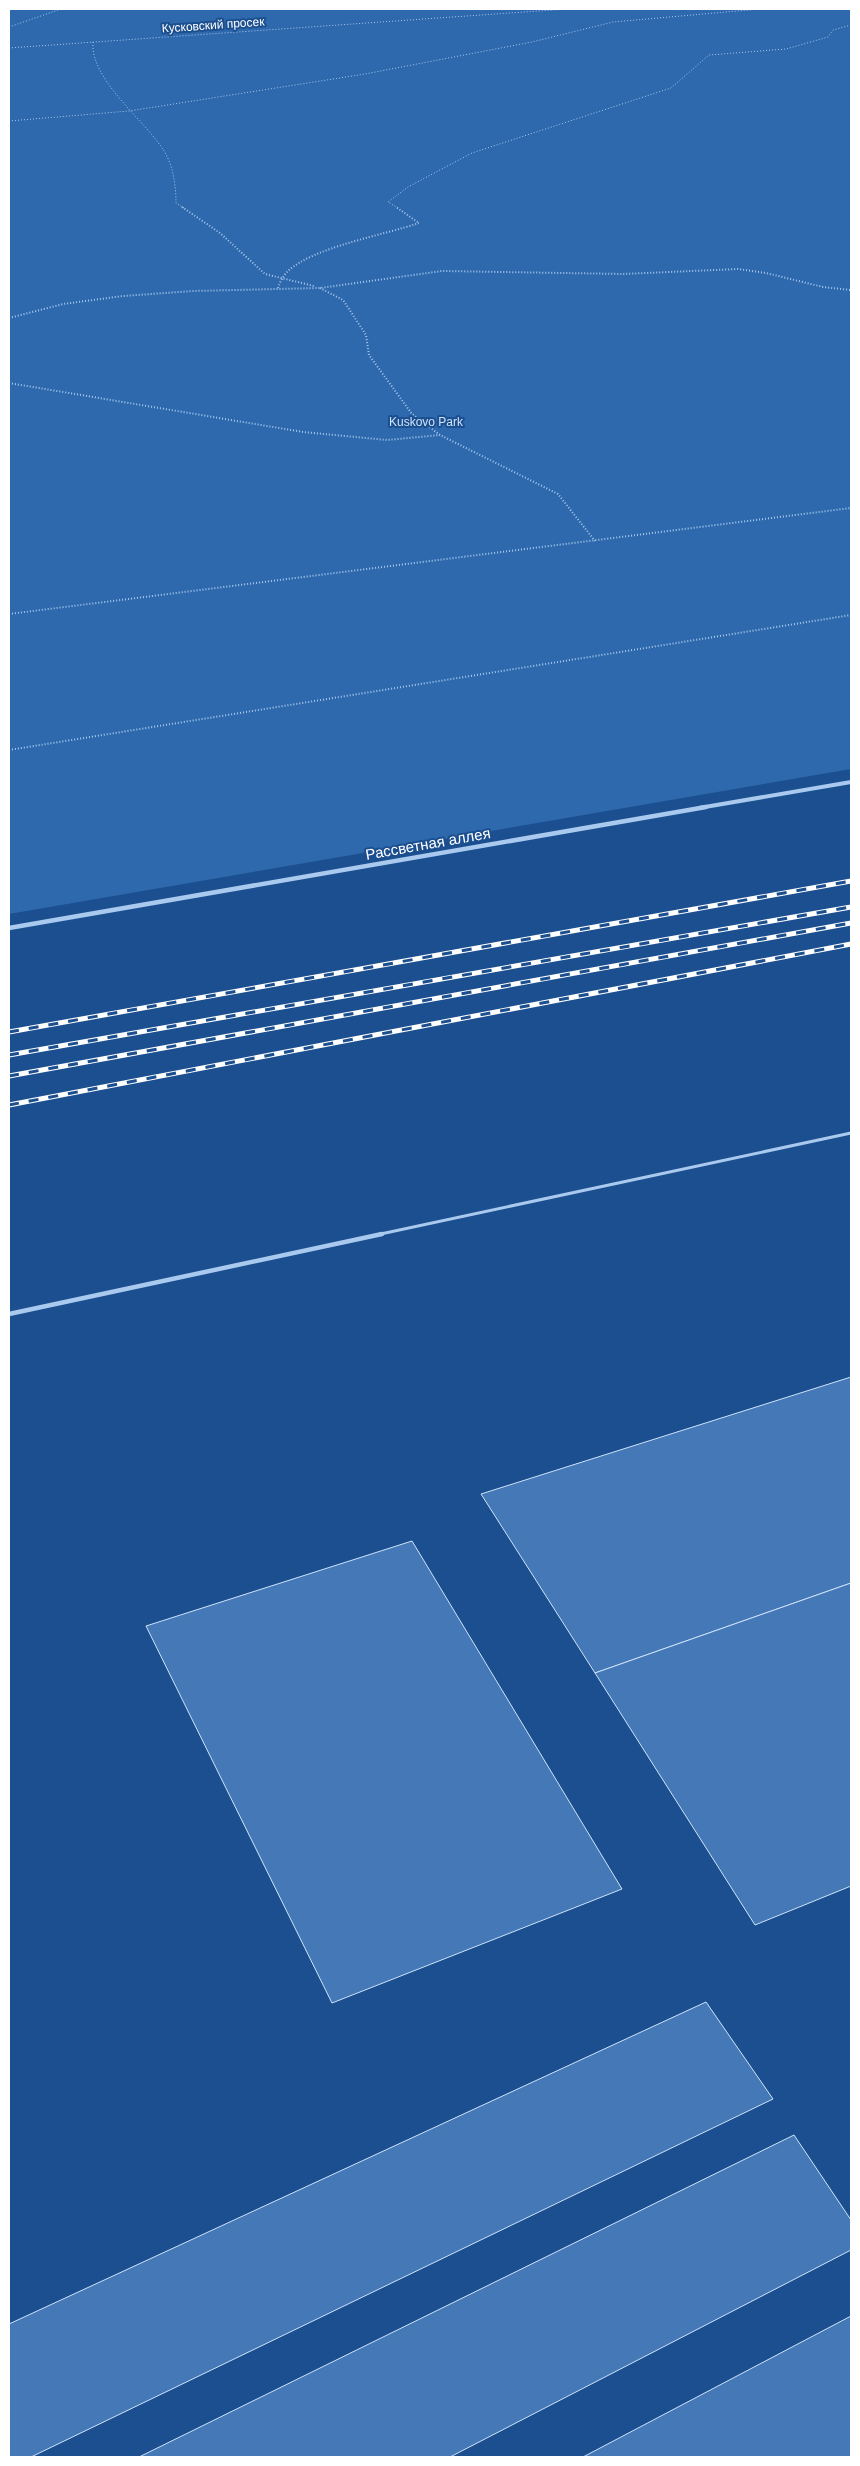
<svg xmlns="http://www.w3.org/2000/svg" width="860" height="2466" font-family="Helvetica,sans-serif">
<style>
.green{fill:#2e69ad}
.building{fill:#4478b7;stroke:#cfe3fa}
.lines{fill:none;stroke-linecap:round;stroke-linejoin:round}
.path-far1{stroke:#a9c9ee;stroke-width:1;stroke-dasharray:1 2;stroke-linecap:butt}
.path{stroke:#a9c9ee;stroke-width:2;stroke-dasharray:1 2;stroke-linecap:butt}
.service-far1{stroke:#a9c9ee;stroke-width:3}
.service{stroke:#a9c9ee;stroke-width:4.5}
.minor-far1{stroke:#a9c9ee;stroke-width:4}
.minor{stroke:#a9c9ee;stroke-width:4.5}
.rail-casing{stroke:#fff;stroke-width:5}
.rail{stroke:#1b4f8f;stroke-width:3;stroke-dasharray:10;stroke-linecap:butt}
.labels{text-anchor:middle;stroke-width:4;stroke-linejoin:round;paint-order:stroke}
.far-street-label{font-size:12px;fill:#fff;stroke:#1b4f8f}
.far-park-label{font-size:12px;fill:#cfe3fa;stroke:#1b4f8f}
.street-label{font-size:15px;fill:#fff;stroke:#1b4f8f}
</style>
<rect width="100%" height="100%" fill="#1b4f8f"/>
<path class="green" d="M9 9H851V769L9 914Z"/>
<g class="building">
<path d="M851 1377V1583L595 1673 481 1494Z"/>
<path d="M412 1541 622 1889 332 2003 146 1626Z"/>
<path d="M851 1583V1886L755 1925 595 1673Z"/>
<path d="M706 2002 773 2099 31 2457H9V2324Z"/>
<path d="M794 2135 851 2220V2250L450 2457H139Z"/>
<path d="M851 2316V2457H583Z"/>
</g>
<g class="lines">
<g class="path-far1">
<path d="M9 27 61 9"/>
<path d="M93 42C90 80 145 120 164 151 173 165 176 186 176 203L184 208"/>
<path d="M9 48 567 9"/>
<path d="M9 121 129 111 365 74 532 42 613 22 760 9"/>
<path d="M398 208 388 202 408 187 472 153 671 88 709 55 786 49 828 37 833 30 851 25"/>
</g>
<g class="path">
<path d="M182 207 220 233 265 274 314 286"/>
<path d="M278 288C280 282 283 276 288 271 314 247 384 235 419 223L396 207"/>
<path d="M320 288 343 300 366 335 369 355 412 414 440 435 558 494 595 541"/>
<path d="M9 318 63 304 123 296 193 291 320 288 442 271 623 274 738 269 766 273 823 287 851 290"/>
<path d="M9 383 303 432 387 440 440 435"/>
<path d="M9 614 851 508"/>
<path d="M9 750 851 615"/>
</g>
<path class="service-far1" d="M376 1235 851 1133"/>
<path class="service" d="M9 1314 382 1234"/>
<path class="minor-far1" d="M699 808 851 782"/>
<path class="minor" d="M9 928 706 807"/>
<defs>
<g id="rail">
<path d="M9 1032 851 881"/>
<path d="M9 1055 851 907"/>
<path d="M9 1076 851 923"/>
<path d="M9 1105 851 944"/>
</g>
</defs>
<use href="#rail" class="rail-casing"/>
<use href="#rail" class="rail"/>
</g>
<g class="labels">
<g class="far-street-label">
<text transform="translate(213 25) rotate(-4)" y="4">Кусковский просек</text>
</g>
<g class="far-park-label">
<text x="426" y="426">Kuskovo Park</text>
</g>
<g class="street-label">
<text transform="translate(428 844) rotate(-10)" y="5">Рассветная аллея</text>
</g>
</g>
<rect width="860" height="2466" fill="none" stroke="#ffffff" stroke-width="20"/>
</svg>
